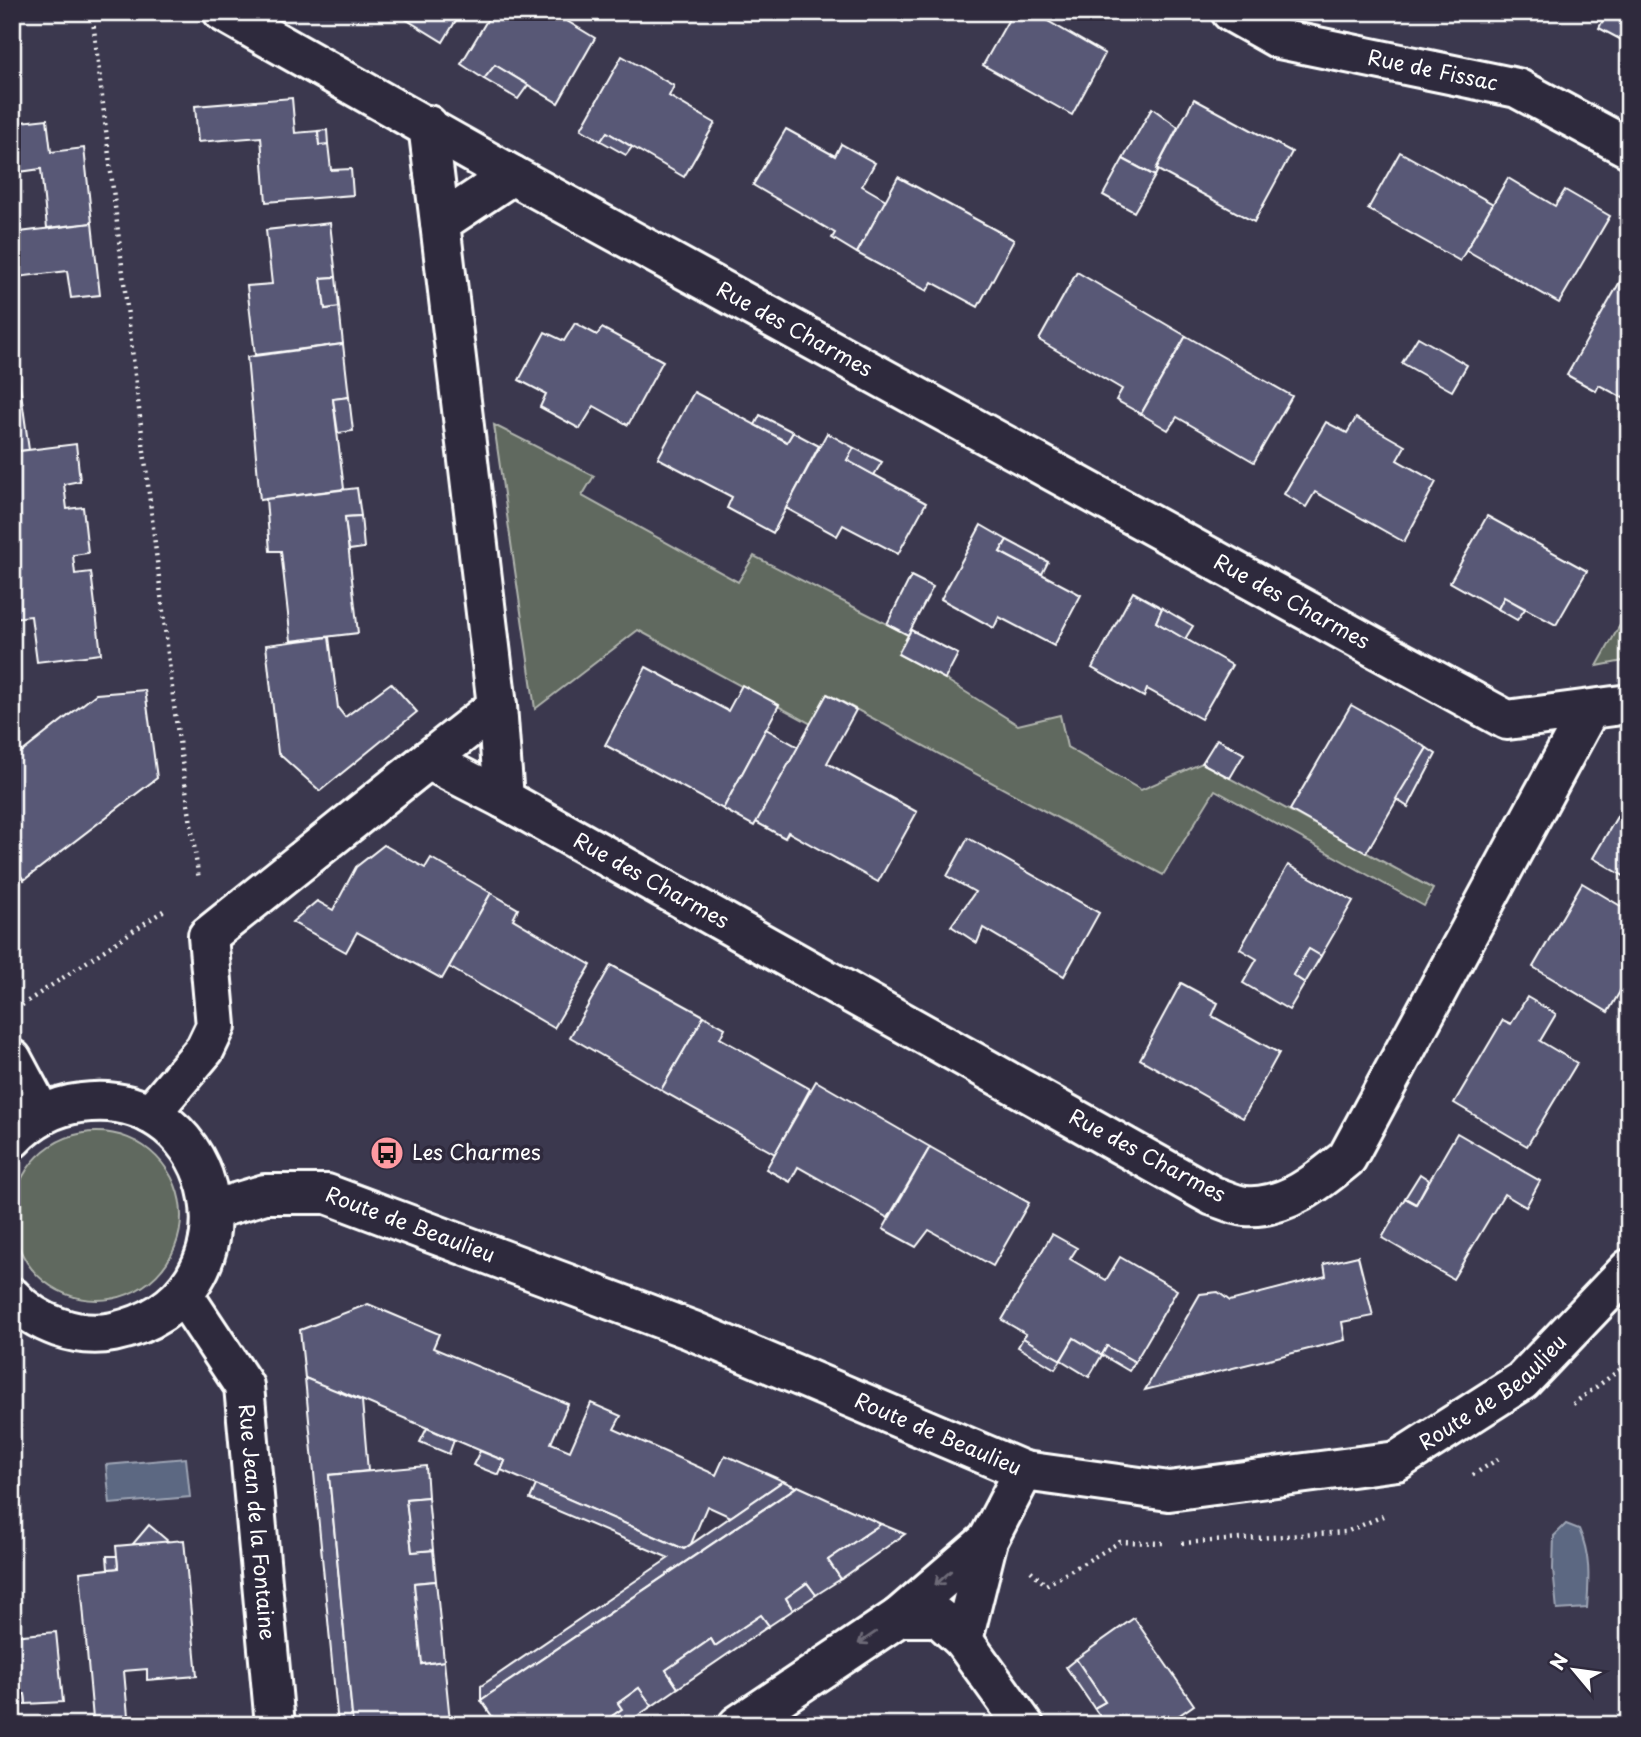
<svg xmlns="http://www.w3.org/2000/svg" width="1641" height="1737" font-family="'Playpen Sans',sans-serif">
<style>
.green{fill:#60695e;stroke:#b0b4ae;stroke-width:2}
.water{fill:#5b6882;stroke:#9da4b4;stroke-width:2}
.building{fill:#585976;stroke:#fff;stroke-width:2}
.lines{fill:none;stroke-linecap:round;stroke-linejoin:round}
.street-casing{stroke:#fff;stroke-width:44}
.secondary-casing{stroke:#fff;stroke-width:44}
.path{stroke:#fff;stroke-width:4.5;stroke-dasharray:2 5;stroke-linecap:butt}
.street{stroke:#2f2a3d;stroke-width:38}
.secondary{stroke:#2f2a3d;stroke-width:38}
.oneway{stroke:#6d6a77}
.labels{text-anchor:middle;stroke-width:7;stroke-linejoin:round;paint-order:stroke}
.street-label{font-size:21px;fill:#fff;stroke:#2f2a3d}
.poi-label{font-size:21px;fill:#fff;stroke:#2f2a3d;text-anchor:start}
</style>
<rect width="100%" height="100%" fill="#3b384e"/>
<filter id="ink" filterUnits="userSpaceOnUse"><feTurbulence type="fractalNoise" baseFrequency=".0143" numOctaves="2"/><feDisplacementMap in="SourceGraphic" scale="14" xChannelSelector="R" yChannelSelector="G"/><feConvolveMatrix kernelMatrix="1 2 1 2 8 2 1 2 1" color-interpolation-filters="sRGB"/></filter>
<g filter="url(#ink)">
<g class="green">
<path d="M494 425 594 476 582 496 738 582 754 556 887 624 908 635 898 654 945 679 1018 725 1060 715 1067 747 1141 790 1202 763 1433 889 1424 906 1215 790 1163 875 828 694 811 724 638 630 535 709Z"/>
<path d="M1629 609V660L1597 666Z"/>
<circle cx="97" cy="1216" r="84"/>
</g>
<g class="water">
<path d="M186 1458 190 1497 110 1504 106 1465Z"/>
<path d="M1566 1524 1579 1529C1591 1556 1589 1580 1587 1608L1557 1610 1553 1569 1554 1536Z"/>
</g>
<g class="building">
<path d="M394 12H461L443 42Z"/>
<path d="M492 12H552L595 38 558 103 495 65 484 79 461 64Z"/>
<path d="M886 12H908L903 22Z"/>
<path d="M1013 12H1032L1105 54 1072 115 983 65Z"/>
<path d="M1607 12H1629V44L1599 28Z"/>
<path d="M622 56 674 86 669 96 715 123 684 177 607 132 601 141 581 129Z"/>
<path d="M495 65 528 85 518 99 484 79Z"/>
<path d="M292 98 295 133 318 131 319 145 328 144 331 170 351 169 353 195 266 202 261 137 198 142 195 106Z"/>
<path d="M1194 99 1292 152 1254 222 1156 169Z"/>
<path d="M1152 108 1178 127 1156 169 1158 170 1155 176 1123 159Z"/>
<path d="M47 119 51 152 84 148 92 223 47 228 41 169 12 173V123Z"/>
<path d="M786 129 835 156 841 144 875 163 862 186 886 200 857 253 832 238 835 233 753 185Z"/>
<path d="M327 130 328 144 319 145 318 131Z"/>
<path d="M607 132 632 147 626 155 601 141Z"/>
<path d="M1400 152 1493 204 1460 261 1368 209Z"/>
<path d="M1123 159 1155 176 1134 212 1103 195Z"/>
<path d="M898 177 1014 240 978 307 932 282 927 291 857 253Z"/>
<path d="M1508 178 1555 206 1565 190 1610 216 1559 303 1466 250Z"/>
<path d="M92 223 100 295 71 298 67 271 16 277 21 312 12 313V233Z"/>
<path d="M330 223 336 277 321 278 325 309 339 307 343 344 255 355 247 286 272 284 266 230Z"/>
<path d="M1626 271 1629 272V401L1599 385 1596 391 1567 375Z"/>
<path d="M1077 272 1186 336 1141 414 1116 400 1122 389 1039 340Z"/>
<path d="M336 277 339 307 325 309 321 278Z"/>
<path d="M575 323 597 335 602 328 663 361 628 425 594 406 580 429 540 407 546 394 519 380 545 332 564 341Z"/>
<path d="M1186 336 1292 396 1254 462 1177 417 1168 430 1141 414Z"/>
<path d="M1418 337 1467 365 1452 391 1402 363Z"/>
<path d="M343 344 349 397 333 399 344 489 260 500 247 357Z"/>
<path d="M12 349H15L29 450 12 452Z"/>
<path d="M694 392 787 442 793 432 819 446 773 533 727 508 732 497 658 458Z"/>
<path d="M349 397 353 431 338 433 333 399Z"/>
<path d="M760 415 793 432 787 442 755 425Z"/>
<path d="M1356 418 1405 446 1397 460 1436 482 1404 542 1315 492 1306 507 1284 494 1326 422 1347 433Z"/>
<path d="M827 433 854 448 847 460 926 503 898 554 843 525 837 536 786 508Z"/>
<path d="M76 444 80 481 64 484 67 509 83 507 88 553 73 555 75 574 91 572 101 654 37 662 31 616 12 618V452Z"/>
<path d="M854 448 882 462 874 475 847 460Z"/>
<path d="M357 488 361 516 345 517 358 633 291 641 281 551H270L266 499Z"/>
<path d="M361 516 364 548 349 550 345 517Z"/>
<path d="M1487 516 1587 571 1556 625 1504 597 1498 609 1450 582Z"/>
<path d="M981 525 1007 540 1000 552 1081 595 1054 646 999 617 994 628 941 599Z"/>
<path d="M1007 540 1048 562 1042 574 1000 552Z"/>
<path d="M911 576 933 587 908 635 887 624Z"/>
<path d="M1133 592 1162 608 1156 622 1232 665 1201 719 1147 689 1144 697 1092 668Z"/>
<path d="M1504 597 1525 609 1517 620 1498 609Z"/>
<path d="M1162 608 1193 626 1185 639 1156 622Z"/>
<path d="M911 630 958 654 945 679 898 654Z"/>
<path d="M329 637 338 708 345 717 391 683 417 712 320 791 278 753 266 645Z"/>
<path d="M646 667 728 711 742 685 779 705 723 809 605 745Z"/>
<path d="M145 690 157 778 24 880 12 864V739L22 752 96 694Z"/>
<path d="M827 694 856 710 827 763 917 812 878 882 788 832 785 838 756 822Z"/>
<path d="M1351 705 1427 748 1366 853 1290 810Z"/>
<path d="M766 729 798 747 754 826 723 809Z"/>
<path d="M1217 739 1244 754 1230 778 1202 763Z"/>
<path d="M1427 748 1436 754 1408 807 1396 799Z"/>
<path d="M1629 796V879L1593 858Z"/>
<path d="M968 838 1099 913 1064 976 983 928 977 943 951 926 975 892 947 876Z"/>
<path d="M384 845 425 868 431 858 491 893 442 979 357 932 346 952 292 922 317 901 333 910 356 867Z"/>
<path d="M1288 865 1353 901 1321 956 1309 949 1293 975 1305 983 1289 1010 1243 983 1257 959 1240 949Z"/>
<path d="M1582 883 1629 911V976L1608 1012 1533 967Z"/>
<path d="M491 893 518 909 513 919 591 965 554 1028 449 967Z"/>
<path d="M1309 949 1321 956 1305 983 1293 975Z"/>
<path d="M611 965 704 1016 661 1090 570 1037Z"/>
<path d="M1629 977V996L1620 991Z"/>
<path d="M1181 983 1218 1003 1212 1016 1279 1053 1243 1118 1140 1059Z"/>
<path d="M1527 997 1556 1014 1540 1041 1577 1063 1527 1146 1454 1103 1503 1020 1511 1024Z"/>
<path d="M704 1016 725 1028 720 1038 810 1089 775 1154 661 1090Z"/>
<path d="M816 1081 930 1147 888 1218 798 1167 790 1182 766 1169Z"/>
<path d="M1457 1133 1540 1181 1526 1207 1504 1194 1453 1279 1382 1238 1405 1198 1416 1204Z"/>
<path d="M930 1147 1029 1203 993 1266 929 1230 916 1247 883 1229Z"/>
<path d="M1420 1174 1429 1180 1416 1204 1405 1198Z"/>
<path d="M1052 1234 1077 1248 1070 1259 1106 1280 1120 1257 1177 1290 1135 1362 1107 1346 1102 1355 1074 1338 1061 1360 1023 1338 1026 1334 1002 1320Z"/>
<path d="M1358 1256 1373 1316 1342 1322 1345 1340 1145 1390 1200 1294 1218 1292 1230 1301 1326 1276 1324 1264Z"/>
<path d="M368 1304 439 1334 433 1348 568 1404 551 1443 570 1451 591 1403 621 1416 614 1429 716 1475 725 1455 783 1481 731 1517 707 1506 691 1544 684 1549 501 1470 505 1461 338 1390 337 1392 305 1378 300 1330Z"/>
<path d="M1023 1338 1061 1360 1055 1369 1018 1347Z"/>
<path d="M1074 1338 1102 1355 1089 1377 1061 1360Z"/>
<path d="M1107 1346 1135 1362 1129 1371 1102 1355Z"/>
<path d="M305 1378 362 1401 368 1471 329 1475 353 1725H338Z"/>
<path d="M427 1428 454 1440 449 1454 420 1442Z"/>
<path d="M480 1451 505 1461 499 1475 473 1465Z"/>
<path d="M426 1466 428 1497 406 1499 412 1552 433 1550 436 1581 414 1583 422 1664 444 1661 450 1721 428 1723V1725H353L329 1475Z"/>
<path d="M783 1481 796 1487 481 1700V1686L669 1558 530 1499 536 1485 684 1549Z"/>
<path d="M798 1486 881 1524 828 1560 841 1579 816 1595 807 1583 786 1598 793 1610 769 1626 761 1615 715 1646 711 1639 666 1670 678 1688 652 1706 639 1688 618 1703 622 1709 599 1725H498L481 1700Z"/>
<path d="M428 1497 433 1550 412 1552 406 1499Z"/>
<path d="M881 1524 905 1534 841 1579 828 1560Z"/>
<path d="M149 1525 169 1542 132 1545Z"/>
<path d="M184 1540 197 1676 147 1680V1669L124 1671 128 1716 93 1719 80 1572 118 1568 116 1546Z"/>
<path d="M107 1556H117L118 1568 108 1569Z"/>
<path d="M436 1581 444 1661 422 1664 414 1583Z"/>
<path d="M807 1583 816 1595 793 1610 786 1598Z"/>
<path d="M761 1615 769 1626 678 1688 666 1670 711 1639 715 1646Z"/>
<path d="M1134 1618 1194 1705 1165 1725H1106L1094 1708 1105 1702 1076 1659Z"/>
<path d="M56 1632 63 1702 26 1704 25 1694 12 1695V1636Z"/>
<path d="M1076 1659 1105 1702 1094 1708 1066 1667Z"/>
<path d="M639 1688 652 1706 624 1725H599L622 1709 618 1703Z"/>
<path d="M25 1694 26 1704 12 1706V1695Z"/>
</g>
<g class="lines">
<defs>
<g id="street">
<path d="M223 12 512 175"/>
<path id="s1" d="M1231 12 1279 39 1517 88 1629 148"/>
<path d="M428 125 440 223"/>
<path id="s2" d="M1589 710 1347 1158C1318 1182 1285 1209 1245 1206 1234 1205 1223 1199 1213 1196L504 799 497 706 440 223 512 175 1507 720 1629 704"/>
<path d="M428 760 497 706"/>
<path d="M12 1059 42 1115"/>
<path d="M150 1114 205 1049 216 1026 208 936 428 760 504 799"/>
<path id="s3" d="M183 1294 244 1386 275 1725"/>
<path d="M899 1617 988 1540"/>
<path d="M963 1640 988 1540 1024 1471"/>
<path d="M738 1725 899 1617H938L963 1640 1024 1725"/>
</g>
<g id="secondary">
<path d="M12 1139C31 1119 55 1106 81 1103 223 1083 269 1298 113 1332 78 1339 36 1324 12 1297"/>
<path id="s4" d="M212 1210 265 1194H327L691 1330 1024 1471 1169 1491 1397 1461 1522 1381 1629 1269"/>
</g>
</defs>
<use href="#street" class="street-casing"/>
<use href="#secondary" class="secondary-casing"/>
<g class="path">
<path d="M92 12 175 713 199 880"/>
<path d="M16 1009 166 909"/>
<path d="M1573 1404 1629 1363"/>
<path d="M1473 1475 1501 1457"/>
<path d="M1182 1543 1346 1532 1383 1516"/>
<path d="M1031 1571 1046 1585 1120 1542 1166 1543"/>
</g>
<use href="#street" class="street"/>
<use href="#secondary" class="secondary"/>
</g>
<defs><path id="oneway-shaft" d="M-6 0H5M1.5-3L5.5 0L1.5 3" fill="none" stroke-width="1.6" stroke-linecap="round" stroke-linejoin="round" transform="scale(1.75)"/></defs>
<g class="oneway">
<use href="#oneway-shaft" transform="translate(943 1578) rotate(138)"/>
<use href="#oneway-shaft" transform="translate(867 1638) rotate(146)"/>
</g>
</g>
<defs>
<symbol id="bus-disc" viewBox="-11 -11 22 22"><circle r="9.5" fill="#ff9aa2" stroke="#2f2a3d"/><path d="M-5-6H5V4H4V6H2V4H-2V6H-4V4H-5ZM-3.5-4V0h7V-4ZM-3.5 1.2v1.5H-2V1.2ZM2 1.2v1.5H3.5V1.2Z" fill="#111"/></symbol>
</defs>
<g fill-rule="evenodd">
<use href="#bus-disc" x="368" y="1134" width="38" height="38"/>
</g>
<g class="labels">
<g class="street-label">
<text dy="7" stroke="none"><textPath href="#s1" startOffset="212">Rue de Fissac</textPath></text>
<text dy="7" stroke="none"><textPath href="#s2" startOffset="2459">Rue des Charmes</textPath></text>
<text dy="7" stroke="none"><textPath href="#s2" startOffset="3026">Rue des Charmes</textPath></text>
<text transform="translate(651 881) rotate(29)" y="7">Rue des Charmes</text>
<text transform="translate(1147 1156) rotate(28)" y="7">Rue des Charmes</text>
<text dy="7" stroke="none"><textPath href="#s4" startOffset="206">Route de Beaulieu</textPath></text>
<text dy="7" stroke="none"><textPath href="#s4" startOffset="1362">Route de Beaulieu</textPath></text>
<text dy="7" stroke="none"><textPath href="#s4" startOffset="774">Route de Beaulieu</textPath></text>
<text dy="7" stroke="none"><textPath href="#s3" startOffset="247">Rue Jean de la Fontaine</textPath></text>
</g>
<g class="poi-label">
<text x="412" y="1160">Les Charmes</text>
</g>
</g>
<rect width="1641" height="1737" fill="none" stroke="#2f2a3d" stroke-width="42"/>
<rect x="21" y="21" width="1599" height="1695" fill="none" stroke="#fff" stroke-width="2.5" filter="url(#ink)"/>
<g transform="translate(1574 1670) rotate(299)" stroke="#2f2a3d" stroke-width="5" paint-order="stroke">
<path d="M0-5L12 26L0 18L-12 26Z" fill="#ffffff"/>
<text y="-10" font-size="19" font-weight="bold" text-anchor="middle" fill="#ffffff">N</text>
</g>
</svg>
